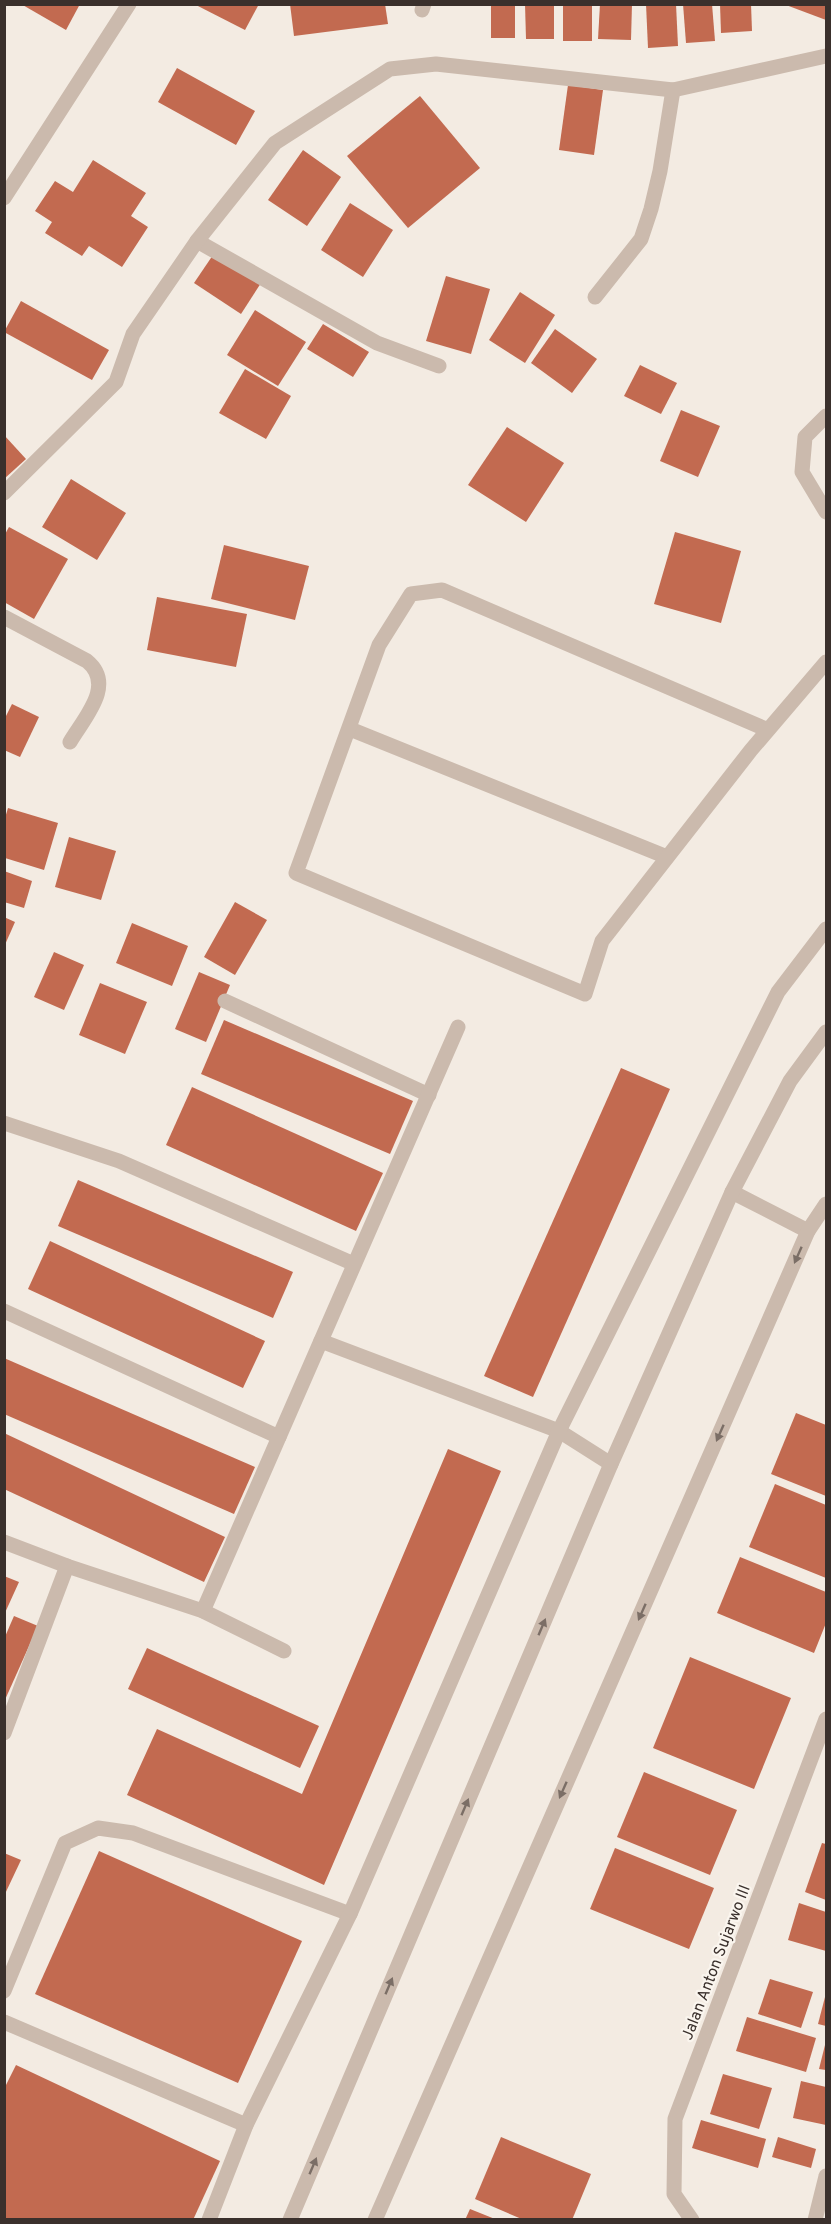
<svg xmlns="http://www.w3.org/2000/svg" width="831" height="2224" font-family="Overpass,sans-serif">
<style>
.building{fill:#c26a50}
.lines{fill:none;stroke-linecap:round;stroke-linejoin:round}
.street{stroke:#cbbaad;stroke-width:15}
.oneway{fill:#7b6e66}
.labels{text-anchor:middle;stroke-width:4.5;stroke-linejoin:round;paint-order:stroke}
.street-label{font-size:16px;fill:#3a302c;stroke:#faf5ee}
</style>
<rect width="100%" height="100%" fill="#f3ebe2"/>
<g class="building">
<path d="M21 4H80L66 30Z"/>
<path d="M194 4H259L245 30Z"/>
<path d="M290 4H385L388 24 294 36Z"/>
<rect x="491" y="4" width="24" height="34"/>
<path d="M525 4H554V39H526Z"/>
<rect x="563" y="4" width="29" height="37"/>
<path d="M600 4H632L631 40 598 39Z"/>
<path d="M646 4H676L678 46 648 48Z"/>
<path d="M683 4H712L715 41 686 43Z"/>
<path d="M720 4H751L752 31 721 33Z"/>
<path d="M786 4H826V20L786 5Z"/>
<path d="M177 68 255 111 236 145 158 102Z"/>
<path d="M568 85 603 90 594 155 559 150Z"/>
<path d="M420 96 480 168 408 228 347 156Z"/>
<path d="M303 150 341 177 307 226 268 200Z"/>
<path d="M93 160 146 193 131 216 148 227 122 267 89 246 82 256 45 233 52 222 35 211 55 181 73 192Z"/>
<path d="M350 203 393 230 363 277 321 250Z"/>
<path d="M215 252 261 283 241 314 194 283Z"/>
<path d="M446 276 490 289 471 354 426 341Z"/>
<path d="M520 292 555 315 525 363 489 340Z"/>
<path d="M21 301 109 350 92 380 4 332Z"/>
<path d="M255 310 306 342 278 386 227 355Z"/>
<path d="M323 324 369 352 353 377 307 349Z"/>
<path d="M555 329 597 359 572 393 531 363Z"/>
<path d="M640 365 677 383 661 414 624 396Z"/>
<path d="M245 369 291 396 266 439 219 413Z"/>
<path d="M681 410 720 426 698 477 660 461Z"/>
<path d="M507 427 564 463 526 522 468 485Z"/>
<path d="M4 435 26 459 4 479Z"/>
<path d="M71 479 126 513 97 560 42 527Z"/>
<path d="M9 527 68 559 34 619 4 602V536Z"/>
<path d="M675 532 741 551 721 623 654 604Z"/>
<path d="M224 545 309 566 295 620 211 599Z"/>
<path d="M157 597 247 614 236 667 147 650Z"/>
<path d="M12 704 39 717 20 757 4 750V720Z"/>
<path d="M8 808 58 823 44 870 5 858V818Z"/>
<path d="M69 837 116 851 101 900 55 887Z"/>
<path d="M4 871 32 881 24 908 4 902Z"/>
<path d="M235 902 267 920 235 975 204 957Z"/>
<path d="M4 917 15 922 4 947Z"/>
<path d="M132 923 188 946 172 986 116 963Z"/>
<path d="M54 952 84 965 64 1010 34 997Z"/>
<path d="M199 972 230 985 206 1042 175 1029Z"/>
<path d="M100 983 147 1002 125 1054 79 1035Z"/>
<path d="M224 1020 413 1101 390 1154 201 1074Z"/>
<path d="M621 1068 670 1089 533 1397 484 1376Z"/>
<path d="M192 1087 383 1173 356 1231 166 1145Z"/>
<path d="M78 1180 293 1272 273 1318 58 1226Z"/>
<path d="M50 1241 265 1341 243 1388 28 1289Z"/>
<path d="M4 1358 255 1467 234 1514 4 1414Z"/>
<path d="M796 1413 826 1425V1496L771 1474Z"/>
<path d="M4 1433 225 1537 204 1582 4 1489Z"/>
<path d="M448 1449 501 1471 324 1885 127 1795 157 1729 302 1794Z"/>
<path d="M775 1484 826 1505V1578L749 1547Z"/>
<path d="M740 1557 826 1592V1623L814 1653 717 1613Z"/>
<path d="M4 1576 19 1582 4 1615Z"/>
<path d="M14 1616 38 1626 4 1702V1639Z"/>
<path d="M147 1648 319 1726 300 1768 128 1689Z"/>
<path d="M690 1657 791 1698 754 1789 653 1748Z"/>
<path d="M644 1772 737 1810 710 1875 617 1837Z"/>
<path d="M822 1843 826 1844V1900L805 1892Z"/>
<path d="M615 1848 714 1888 689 1949 590 1909Z"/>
<path d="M99 1851 302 1941 238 2083 35 1994Z"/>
<path d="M4 1853 21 1860 4 1896Z"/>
<path d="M799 1903 826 1912V1951L788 1940Z"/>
<path d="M770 1979 813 1992 801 2028 758 2014Z"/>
<path d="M825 1997 826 1998V2026L818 2024Z"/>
<path d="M747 2017 816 2038 806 2072 736 2051Z"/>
<path d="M825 2045H826V2070L819 2069Z"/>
<path d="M16 2065 220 2161 193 2220H4V2089Z"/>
<path d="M723 2074 772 2088 759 2129 710 2114Z"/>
<path d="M801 2081 826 2087V2125L793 2118Z"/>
<path d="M701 2120 766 2139 758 2168 692 2148Z"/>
<path d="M501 2137 591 2174 572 2220H524L475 2199Z"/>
<path d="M778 2137 816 2149 811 2168 772 2157Z"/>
<path d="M470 2209 495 2219V2220H465Z"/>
</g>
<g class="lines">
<g class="street">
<path d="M422 10 424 4"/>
<path d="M4 198 129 4"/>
<path d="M197 241 377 343 439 366"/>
<path d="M595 297 641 239 651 209 660 171 673 90"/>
<path d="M826 416 805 437 802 472 826 512"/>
<path d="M4 493 116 382 133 334 197 241 275 143 390 69 436 64 673 90 826 56"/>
<path d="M4 617 87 661C116 685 84 718 70 742"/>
<path d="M350 729 667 857"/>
<path d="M768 730 442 590 411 594 379 645 296 873 585 994 602 941 751 750 826 662"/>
<path d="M225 1001 429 1095"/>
<path d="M4 1123 119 1161 354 1264"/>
<path d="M732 1192 808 1231"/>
<path d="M4 1311 279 1437"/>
<path d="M321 1341 559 1431 611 1464"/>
<path d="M4 1542 67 1566 203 1611 284 1651"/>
<path d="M203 1611 458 1027"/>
<path d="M4 1733 67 1566"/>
<path d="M4 1991 65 1843 98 1828 133 1833 350 1914"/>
<path d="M4 2022 246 2125"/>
<path d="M209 2220 246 2125 350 1914 559 1431 778 992 826 929"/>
<path d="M290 2220 611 1464 732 1192 790 1081 826 1032"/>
<path d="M375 2220 808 1231 826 1204"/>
<path d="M692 2220 674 2194 675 2119 826 1719"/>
<path d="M815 2220 826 2176"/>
</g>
</g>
<defs><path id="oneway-solid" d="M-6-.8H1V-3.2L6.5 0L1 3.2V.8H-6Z" transform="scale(1.5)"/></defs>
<g class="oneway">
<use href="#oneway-solid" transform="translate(798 1255) rotate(114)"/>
<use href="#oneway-solid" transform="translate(720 1433) rotate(114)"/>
<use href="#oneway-solid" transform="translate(642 1612) rotate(114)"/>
<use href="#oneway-solid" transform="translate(542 1627) rotate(-67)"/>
<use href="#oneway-solid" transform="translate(563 1790) rotate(114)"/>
<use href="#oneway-solid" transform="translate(465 1807) rotate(-67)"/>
<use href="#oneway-solid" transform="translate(389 1986) rotate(-67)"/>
<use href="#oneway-solid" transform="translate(313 2166) rotate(-67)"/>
</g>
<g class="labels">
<g class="street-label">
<text transform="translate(715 1962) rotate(-69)" y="6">Jalan Anton Sujarwo III</text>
</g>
</g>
<rect width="831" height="2224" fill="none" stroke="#3a302c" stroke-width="12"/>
</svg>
